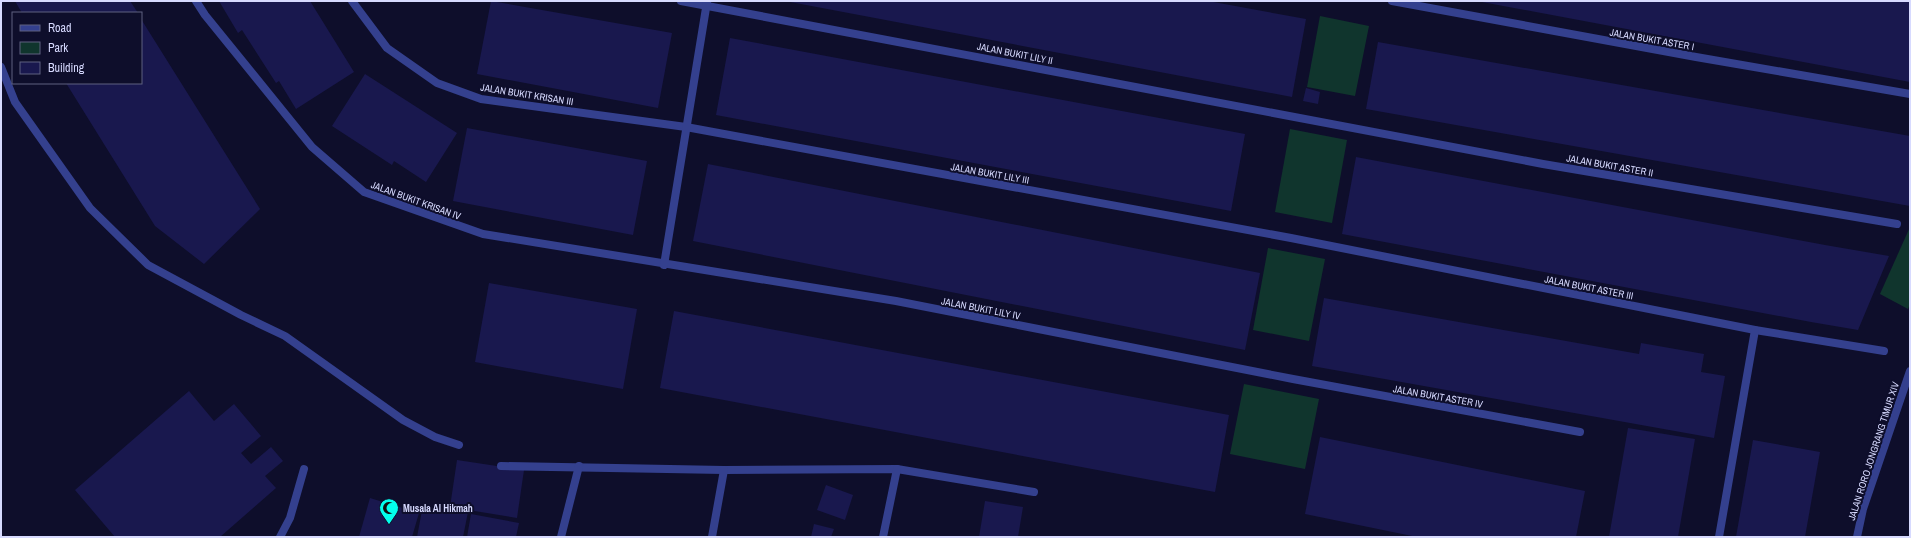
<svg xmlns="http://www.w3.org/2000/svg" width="1911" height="538" font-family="'Archivo Narrow',sans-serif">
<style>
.green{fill:#10352d}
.building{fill:#19184e}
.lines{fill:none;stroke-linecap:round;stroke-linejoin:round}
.street{stroke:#34408e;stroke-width:8}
.labels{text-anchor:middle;stroke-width:4;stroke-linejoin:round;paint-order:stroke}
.street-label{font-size:10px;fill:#d7daff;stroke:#0e0e2b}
.poi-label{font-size:10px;font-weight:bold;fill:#d7daff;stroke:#0e0e2b;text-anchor:start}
</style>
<rect width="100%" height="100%" fill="#0e0e2b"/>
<g class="green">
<path d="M1320 16 1369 26 1355 96 1307 87Z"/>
<path d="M1290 129 1347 140 1332 223 1275 212Z"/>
<path d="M1910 227V304L1908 309 1880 294Z"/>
<path d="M1268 248 1325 259 1309 341 1253 330Z"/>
<path d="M1244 384 1319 399 1305 469 1230 454Z"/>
</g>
<g class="building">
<path d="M15 1H130L138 13H22Z"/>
<path d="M219 1H310L354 72 296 109 279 81 276 83 242 30 238 33Z"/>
<path d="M491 1 672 33 658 108 477 74Z"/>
<path d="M785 1H1208L1306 19 1292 97Z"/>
<path d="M1482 1 1910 2V82L1482 2Z"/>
<path d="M141 19 260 209 204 264 155 226 66 83H141Z"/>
<path d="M730 38 1245 134 1231 211 716 115Z"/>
<path d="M1378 42 1910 136V206L1366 109Z"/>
<path d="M365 74 457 133 426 182 394 161 392 165 332 126Z"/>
<path d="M1306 88 1320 92 1318 104 1303 101Z"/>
<path d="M467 128 647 161 633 235 453 201Z"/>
<path d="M1356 157 1825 245 1889 256 1858 330 1811 322 1342 234Z"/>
<path d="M708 164 1260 273 1245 350 693 241Z"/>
<path d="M489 283 637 309 623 389 475 362Z"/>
<path d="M1324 298 1639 354 1641 343 1704 354 1701 372 1725 376 1714 438 1312 366Z"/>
<path d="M674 311 1229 415 1215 492 660 388Z"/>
<path d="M189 391 214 421 234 404 261 436 241 453 251 464 271 447 283 461 265 476 276 488 220 537H115L75 490Z"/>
<path d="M1628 428 1695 439 1678 537H1609Z"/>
<path d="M1320 437 1585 491 1576 537H1417L1305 514Z"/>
<path d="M1753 440 1820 452 1805 537H1736Z"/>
<path d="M457 460 524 470 517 518 450 507Z"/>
<path d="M826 485 853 495 845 520 817 510Z"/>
<path d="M370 498 419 513 412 537H359Z"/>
<path d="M985 501 1023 507 1018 537H979Z"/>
<path d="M423 505 468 512 463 537H417Z"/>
<path d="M471 514 519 523 516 537H467Z"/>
<path d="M814 524 834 529 831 537H811Z"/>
</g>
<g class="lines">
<g class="street">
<path d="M196 1 205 15 312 147 364 192 483 234 896 301 1293 379 1580 432"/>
<path d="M352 1 387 48 437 83 481 99 686 127 1291 238 1755 330 1884 351"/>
<path d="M681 1 1543 164 1897 224"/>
<path d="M1392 1 1696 57 1910 94"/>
<path d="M1 67 15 102 90 208 148 265 241 315 285 336 403 420 435 437 459 445"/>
<path d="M664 265 707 2"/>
<path d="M501 466 724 470 897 469 1034 492"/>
<path d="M280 537 290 518 304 469"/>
<path d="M561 537 579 466"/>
<path d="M712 537 724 470"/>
<path d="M883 537 897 469"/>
<path d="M1719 537 1755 330"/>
<path d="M1857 537 1863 509 1910 371"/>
</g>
</g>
<defs>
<symbol id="mosque-pin" viewBox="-11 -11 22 30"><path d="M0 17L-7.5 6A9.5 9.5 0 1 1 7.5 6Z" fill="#03ffec" stroke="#0e0e2b"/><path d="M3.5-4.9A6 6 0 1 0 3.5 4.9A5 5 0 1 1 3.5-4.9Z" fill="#111"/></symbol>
</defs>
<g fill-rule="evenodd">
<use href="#mosque-pin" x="378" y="497" width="22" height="30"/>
</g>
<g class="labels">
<g class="street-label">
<text transform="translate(1652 39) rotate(10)" y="4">JALAN BUKIT ASTER I</text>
<text transform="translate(1015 53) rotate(11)" y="4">JALAN BUKIT LILY II</text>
<text transform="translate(527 94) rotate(9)" y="4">JALAN BUKIT KRISAN III</text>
<text transform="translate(1610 165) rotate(10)" y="4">JALAN BUKIT ASTER II</text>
<text transform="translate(990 173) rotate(10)" y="4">JALAN BUKIT LILY III</text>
<text transform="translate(416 200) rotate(20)" y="4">JALAN BUKIT KRISAN IV</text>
<text transform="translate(1589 287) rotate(11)" y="4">JALAN BUKIT ASTER III</text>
<text transform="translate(981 308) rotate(11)" y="4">JALAN BUKIT LILY IV</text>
<text transform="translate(1438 396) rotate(10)" y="4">JALAN BUKIT ASTER IV</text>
<text transform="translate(1873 451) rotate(-72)" y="4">JALAN RORO JONGRANG TIMUR XIV</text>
</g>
<g class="poi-label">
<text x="403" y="512">Musala Al Hikmah</text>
</g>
</g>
<rect width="1911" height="538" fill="none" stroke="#d7daff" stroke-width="4"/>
<rect x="12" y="12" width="130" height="72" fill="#0e0e2b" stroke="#5e6080"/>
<rect x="20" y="25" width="20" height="6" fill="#34408e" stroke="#5e6080"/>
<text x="48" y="32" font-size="12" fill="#d7daff">Road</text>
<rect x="20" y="42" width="20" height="12" fill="#10352d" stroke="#5e6080"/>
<text x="48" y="52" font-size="12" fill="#d7daff">Park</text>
<rect x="20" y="62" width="20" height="12" fill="#19184e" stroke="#5e6080"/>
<text x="48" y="72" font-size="12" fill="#d7daff">Building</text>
</svg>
